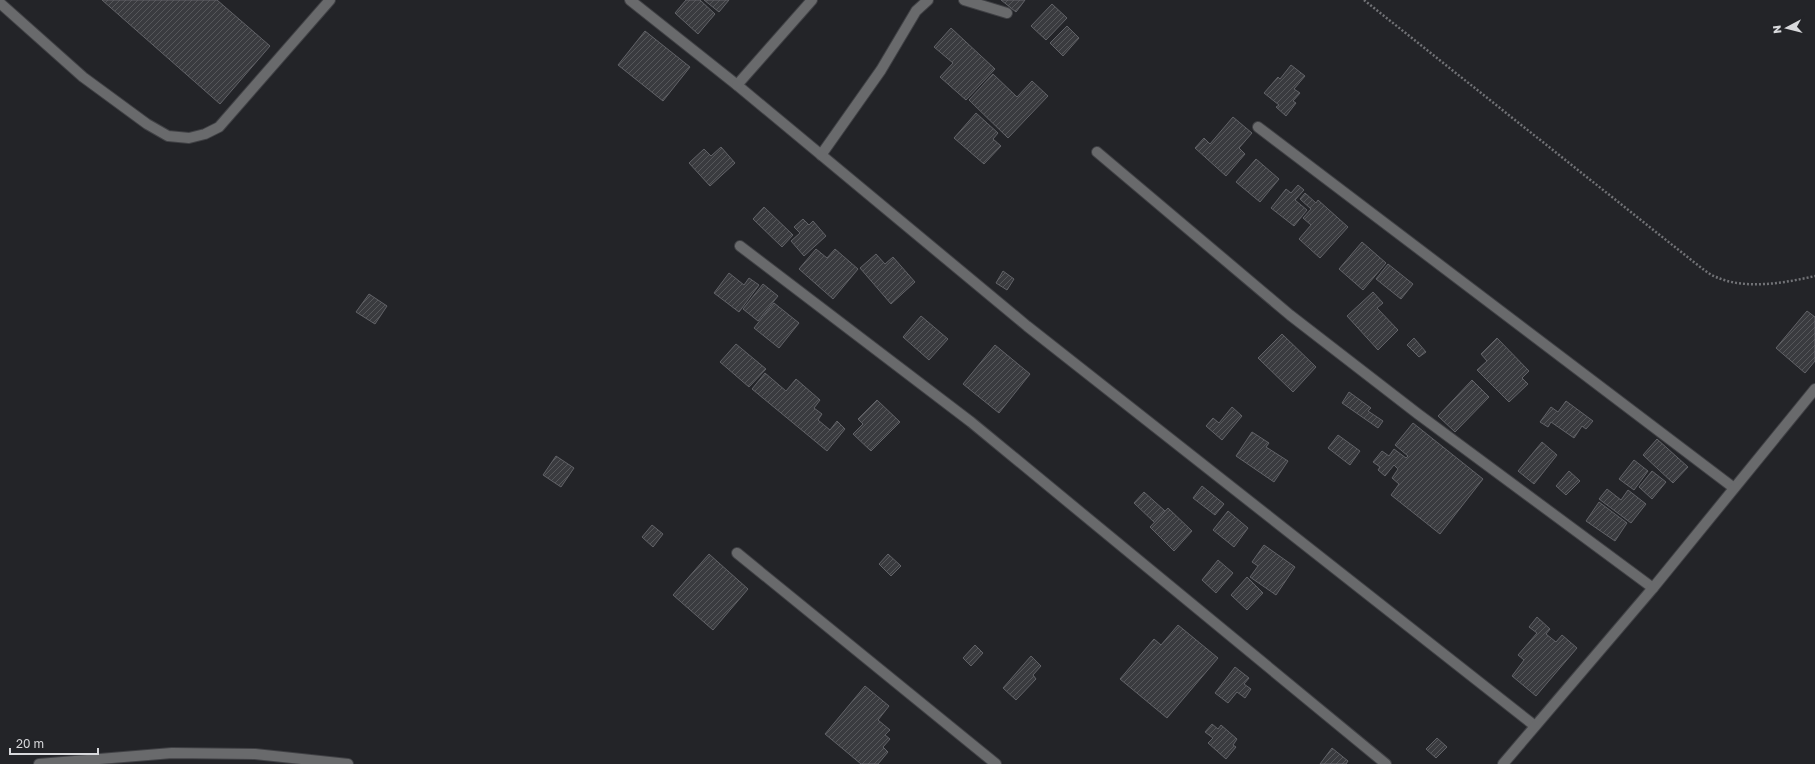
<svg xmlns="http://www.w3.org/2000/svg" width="1815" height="764" font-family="'Golos Text',sans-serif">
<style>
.building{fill:url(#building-hatch);stroke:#626368}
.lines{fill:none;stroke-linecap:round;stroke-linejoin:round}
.minor-casing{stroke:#404145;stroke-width:12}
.path{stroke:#717276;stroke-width:2.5;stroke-dasharray:2 2;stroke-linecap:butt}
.minor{stroke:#696a6c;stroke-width:10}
</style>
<defs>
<pattern id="building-hatch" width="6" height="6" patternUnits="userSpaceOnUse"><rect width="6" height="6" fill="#3a3b3f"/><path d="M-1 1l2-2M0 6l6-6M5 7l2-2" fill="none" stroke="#56575a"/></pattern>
</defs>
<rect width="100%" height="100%" fill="#232428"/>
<g class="building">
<path d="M102 0H217L270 46 220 104Z"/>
<path d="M686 0H700L715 14 698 34 675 13Z"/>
<path d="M704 0H729L719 12Z"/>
<path d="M1001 0H1025L1016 12Z"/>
<path d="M1052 4 1067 18 1046 40 1031 26Z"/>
<path d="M1067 26 1079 38 1063 56 1050 43Z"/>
<path d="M951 28 995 69 966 100 940 77 953 63 934 47Z"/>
<path d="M645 31 690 67 663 101 618 65Z"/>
<path d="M1291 65 1305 76 1294 89 1300 93 1293 101 1296 103 1286 116 1276 107 1279 105 1264 93 1278 77 1280 79Z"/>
<path d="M993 74 1017 97 1032 81 1048 96 1008 138 969 100Z"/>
<path d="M976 113 998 133 993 139 1001 146 984 164 954 138Z"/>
<path d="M1233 117 1252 133 1239 148 1245 154 1226 176 1195 148 1204 138 1210 144Z"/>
<path d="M721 147 735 163 710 186 689 163 704 149 711 156Z"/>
<path d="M1256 159 1279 179 1260 202 1236 182Z"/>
<path d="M1298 185 1304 190 1295 200 1307 210 1294 226 1271 208 1286 189 1291 193Z"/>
<path d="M1305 193 1316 203 1318 200 1348 227 1320 258 1299 239 1311 225 1303 218 1311 209 1300 199Z"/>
<path d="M764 207 793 235 782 247 753 219Z"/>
<path d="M803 219 809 225 813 221 826 236 804 256 791 241 800 233 794 227Z"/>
<path d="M1362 242 1386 263 1363 290 1339 269Z"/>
<path d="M816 249 827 258 835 249 858 269 833 299 799 269Z"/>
<path d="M876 254 885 264 893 257 915 282 891 304 860 268Z"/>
<path d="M1388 264 1413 284 1401 299 1376 279Z"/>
<path d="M1003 271 1014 279 1007 290 996 283Z"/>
<path d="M729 273 744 285 749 278 759 285 739 312 714 293Z"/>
<path d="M763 284 778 296 758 321 743 309Z"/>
<path d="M1373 292 1383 303 1377 308 1398 330 1378 350 1347 316Z"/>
<path d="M369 294 387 306 375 324 356 312Z"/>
<path d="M774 303 799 323 779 348 754 328Z"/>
<path d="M1807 311 1815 317V361L1805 373 1776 348Z"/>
<path d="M921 316 948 339 929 360 903 337Z"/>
<path d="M1282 334 1316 367 1293 392 1258 358Z"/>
<path d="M1414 338 1426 352 1419 357 1407 345Z"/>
<path d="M1497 338 1529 371 1522 378 1528 384 1509 402 1477 370 1487 361 1481 354Z"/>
<path d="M736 344 766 369 749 387 720 362Z"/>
<path d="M995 345 1030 374 999 413 963 384Z"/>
<path d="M765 373 786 391 796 379 820 400 814 408 822 414 818 420 830 430 837 421 845 429 827 451 752 389Z"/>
<path d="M1472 380 1489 397 1455 432 1438 416Z"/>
<path d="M1349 392 1371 408 1368 411 1383 421 1378 428 1342 403Z"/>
<path d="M877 400 900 422 871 451 853 434 863 424 858 419Z"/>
<path d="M1566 401 1593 421 1586 429 1582 426 1574 438 1551 422 1548 427 1540 422 1551 407 1558 412Z"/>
<path d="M1232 407 1242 416 1222 440 1206 426 1213 418 1219 423Z"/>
<path d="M1413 423 1483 479 1440 534 1391 495 1399 484 1392 478 1398 469 1394 465 1385 476 1378 470 1380 467 1373 462 1382 451 1389 456 1394 449 1406 458 1408 456 1395 445Z"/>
<path d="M1252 432 1269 443 1266 447 1288 461 1274 482 1236 456Z"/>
<path d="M1338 435 1360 451 1350 465 1328 448Z"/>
<path d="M1657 439 1688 467 1673 483 1643 455Z"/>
<path d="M1542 442 1557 455 1534 484 1518 471Z"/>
<path d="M556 456 574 468 561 487 543 475Z"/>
<path d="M1634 460 1648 471 1634 490 1619 479Z"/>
<path d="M1569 471 1580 481 1566 495 1556 486Z"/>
<path d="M1652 471 1666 482 1652 499 1639 487Z"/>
<path d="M1202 486 1224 504 1215 515 1193 498Z"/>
<path d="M1607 489 1621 500 1628 490 1646 504 1631 523 1599 499Z"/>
<path d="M1144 492 1165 511 1155 523 1134 503Z"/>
<path d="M1599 502 1627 523 1615 541 1586 521Z"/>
<path d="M1168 508 1192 531 1174 551 1150 527Z"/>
<path d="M1228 511 1248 528 1234 547 1213 530Z"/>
<path d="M652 525 663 534 653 547 642 537Z"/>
<path d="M1264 545 1295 567 1276 595 1250 577 1258 566 1252 562Z"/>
<path d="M709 554 748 589 713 630 673 595Z"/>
<path d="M888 554 901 566 891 576 879 564Z"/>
<path d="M1218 560 1233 573 1216 593 1202 580Z"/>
<path d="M1247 577 1263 593 1247 610 1231 595Z"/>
<path d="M1537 617 1550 629 1546 634 1556 642 1562 635 1577 648 1536 696 1512 676 1524 660 1518 655 1537 633 1529 627Z"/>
<path d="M1178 625 1218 658 1167 718 1120 679 1154 639 1161 645Z"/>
<path d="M975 645 983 653 971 666 963 658Z"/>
<path d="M1031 656 1041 666 1033 675 1036 679 1016 700 1003 688Z"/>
<path d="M1235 667 1249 678 1244 684 1251 689 1245 698 1237 692 1228 703 1215 693Z"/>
<path d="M865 686 889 706 878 720 890 730 885 735 890 739 883 747 888 752 878 764H861L825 734Z"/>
<path d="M1212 724 1218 729 1221 725 1237 739 1233 745 1236 747 1226 759 1208 743 1213 738 1205 732Z"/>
<path d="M1437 738 1447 747 1436 758 1426 749Z"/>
<path d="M1332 748 1348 761 1346 764H1320Z"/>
</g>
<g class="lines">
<defs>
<g id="minor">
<path d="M630 0 737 85 1027 326 1535 726"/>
<path d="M964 0 1007 13"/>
<path d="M0 3 83 77 147 124 168 136 189 138 205 134 219 127 330 0"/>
<path d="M737 85 812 0"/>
<path d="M1258 127 1734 488"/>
<path d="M1097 152 1290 315 1418 414 1653 588"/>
<path d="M821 155 881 70 916 11 928 0"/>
<path d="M740 246 971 422 1386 764"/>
<path d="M737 553 996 764"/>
<path d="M39 764 172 753 255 754 348 764"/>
<path d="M1503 764 1653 588 1815 389"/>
</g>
</defs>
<use href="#minor" class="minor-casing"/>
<path class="path" d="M1364 0 1695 263C1702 268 1708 274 1716 277 1745 290 1785 283 1815 276"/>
<use href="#minor" class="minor"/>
</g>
<g transform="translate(1787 28) rotate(263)" stroke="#232428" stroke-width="3" paint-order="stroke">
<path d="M0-3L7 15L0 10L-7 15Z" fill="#d8d9dc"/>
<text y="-6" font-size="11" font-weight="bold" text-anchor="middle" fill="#d8d9dc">N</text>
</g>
<path d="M10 748v6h88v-6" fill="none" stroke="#d8d9dc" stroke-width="2"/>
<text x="16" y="748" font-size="12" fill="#d8d9dc" stroke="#232428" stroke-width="3" paint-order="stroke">20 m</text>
</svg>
